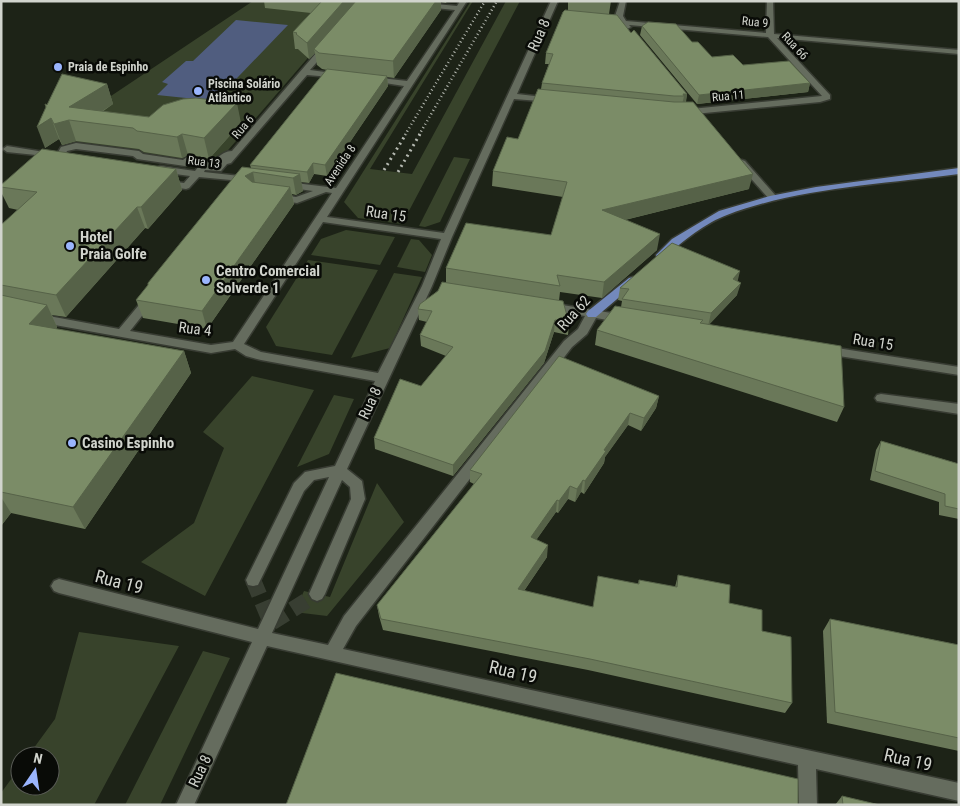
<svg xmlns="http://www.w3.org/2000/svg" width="960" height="806" font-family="'Roboto Condensed',sans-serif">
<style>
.green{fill:#38432b}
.water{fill:#505d7f}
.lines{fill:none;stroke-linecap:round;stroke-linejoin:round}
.minor-tunnel{stroke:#383e32;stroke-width:16;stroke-dasharray:16 8;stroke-linecap:butt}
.minor-casing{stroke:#383c33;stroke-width:3}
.major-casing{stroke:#383c33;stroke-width:3}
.minor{fill:#656c5e;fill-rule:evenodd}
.major{fill:#7389bc;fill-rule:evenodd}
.rail-far1{stroke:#b5b9b1;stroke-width:2.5;stroke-dasharray:1 3;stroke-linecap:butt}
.rail{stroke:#b5b9b1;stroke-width:3;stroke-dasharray:2 4;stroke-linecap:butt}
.wall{fill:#6a7859}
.shaded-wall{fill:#566248}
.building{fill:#7b8c67;stroke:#566248}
.poi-dot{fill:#9ab5fd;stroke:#090b07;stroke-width:2}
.labels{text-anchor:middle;stroke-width:5;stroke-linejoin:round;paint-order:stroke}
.far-street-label{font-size:12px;fill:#d1d4cd;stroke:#090b07}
.far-poi-label{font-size:12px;font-weight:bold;fill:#d1d4cd;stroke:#090b07;text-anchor:start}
.street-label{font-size:15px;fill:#d1d4cd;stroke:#090b07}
.poi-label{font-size:15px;font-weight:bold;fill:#d1d4cd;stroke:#090b07;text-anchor:start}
.near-street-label{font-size:18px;fill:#d1d4cd;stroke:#090b07}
</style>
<rect width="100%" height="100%" fill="#1d2317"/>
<g class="green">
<path d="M253 1H357L223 156C191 171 113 151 76 146L64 149 62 144 102 102Z"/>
<path d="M471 1H473L370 169 412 174 506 1H520L402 224 358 218 344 202Z"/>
<path d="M454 157 470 159 440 222 425 227 419 226Z"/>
<path d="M346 230 395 237 380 265 311 255 321 239Z"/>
<path d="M411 239 419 240 432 255 425 272 397 267Z"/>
<path d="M308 260 378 270 332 355 276 346 266 327Z"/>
<path d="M394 273 422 277 390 348 351 358Z"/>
<path d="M252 376 314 390 205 596 141 562 194 523 224 448 203 432Z"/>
<path d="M334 395 354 399 329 454 297 467Z"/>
<path d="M377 483 404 522 327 616 294 612 304 591 330 597Z"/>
<path d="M79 632 179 646 94 805H1V793L20 767V786H50V756H28L55 719Z"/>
<path d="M203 651 230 658 160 805H125Z"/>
</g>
<path class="water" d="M236 20 288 25 215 101 157 95 168 84 162 82 186 61H193Z"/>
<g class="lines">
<path class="minor-tunnel" d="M253 580 271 623 317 594"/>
<defs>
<g id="minor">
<path d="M460 1H467L327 217 444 233 551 1H558L517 94 552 98 556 100 552 102 514 99 452 237 432 286 347 469 362 481 365 499 325 594 322 599 317 601 312 599 309 594 351 499 350 487 342 480 272 633 328 645 344 616 564 341 578 329 585 316 546 310 544 307 546 304 550 303 624 315 630 319 628 322 624 323 596 318 587 334 572 347 356 626 343 649 959 783V801L816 769 817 805H799L798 765 267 646 194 805H176L252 642 59 593 54 591 51 586 54 581 59 579 258 629 329 477 314 480 304 491 258 585 253 586 248 585 246 580 294 483 305 472 335 466 375 381 261 360 246 356 235 349 211 353 38 322 32 318 38 314 119 329 143 300 147 298 153 302 130 331 211 345 233 342 332 193 326 192 297 203 276 200 271 197 276 194 296 197 313 191 284 187 282 185 287 182 336 188 404 86 372 81 368 79 372 77 407 81 455 10 425 7 422 5 425 3 457 6ZM323 222 441 239 422 286 378 373 261 352 244 344Z"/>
<path d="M620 1H626L623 16 626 21 766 33 767 1H773L774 34 959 50V54L777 38 830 95V99L820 102 684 115 680 112 681 110 822 96 768 37 629 25 631 27 627 29 622 25 603 23 602 21 606 19 618 20 615 16Z"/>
<path d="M323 45 330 47 310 70 340 74 344 76 343 78 307 75 231 163 227 164 221 171 205 170 204 172 249 177 254 180 252 182 199 177 189 188 186 189 54 170 49 167 55 157 7 152 3 149 7 146 57 154 61 147 76 143 139 151 143 154 183 160 187 157C197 160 207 163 217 158 222 154 226 151 232 151ZM76 149 133 156 137 159 185 166 189 163 199 166 195 171 160 166 155 169 160 172 190 176 184 183 60 165 67 151Z"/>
<path d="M742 160 745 161 776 196V200H770L739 165V161Z"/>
<path d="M824 346 959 367V375L820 353 818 350 820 347Z"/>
<path d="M881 394 959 404V414L877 401 875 398 877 395Z"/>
</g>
<g id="major">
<path d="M959 168V174C884 184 797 188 727 215 707 222 680 243 665 257H657L656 255 672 239 719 211 770 196 816 187Z"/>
<path d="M633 277 638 280 637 282 596 317H588L586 314 588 311 629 278Z"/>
</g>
</defs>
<use href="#minor" class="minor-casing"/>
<use href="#major" class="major-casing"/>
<use href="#minor" class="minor"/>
<use href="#major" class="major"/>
<g class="rail-far1">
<path d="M405 135 485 1"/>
<path d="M419 135 497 1"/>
</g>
<g class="rail">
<path d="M384 170 406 134"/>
<path d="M398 172 420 134"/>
</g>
</g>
<g class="wall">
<path d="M264 1H447L446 3 441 2V10L394 78 387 77 388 86 327 176 314 174 309 183 301 182 303 191 296 195 292 194 294 204 207 329 143 318 136 300 251 168 250 165 327 70 322 69 317 65 315 53 309 59 299 50 298 49H295L293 32 311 13 265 8Z"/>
<path d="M568 1H611L609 14 631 33 687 94 686 102 749 189 625 220 657 250 602 298 560 292 559 301 569 323 568 335 554 332 544 363 453 476 375 449 374 438 421 386 446 356 421 346 420 335 427 322 419 320 418 309 446 283V268L551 235 563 197 492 186 493 171 518 139 541 89 542 83 549 64H545L546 53 568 10Z"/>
<path d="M642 26 692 42 712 57 810 83 808 92 697 104 640 35Z"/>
<path d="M107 84 113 104 102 112 149 117 241 123 209 159 188 155 182 158 144 152 139 149 76 141 62 145 59 139 45 148 47 105Z"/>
<path d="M176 169 182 190 148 229 145 228 66 317 52 315 57 327 56 329 184 351 191 373 85 529 11 513 1 526V225L18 210 9 208 1 192V185Z"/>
<path d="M738 281 737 295 709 324 844 407 837 422 595 345 597 330 621 307 622 301 618 300 620 288Z"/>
<path d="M659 396 656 408 641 431 628 425 605 457 604 463 584 494 581 492 575 502 568 499 558 513 556 512 536 540 547 557 524 591 592 607 638 584 639 580 675 587 678 575 729 603 762 631 792 703 785 713 588 670 383 630 379 616 377 605 474 484 470 482V470Z"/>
<path d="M881 441 959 464V519L939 515V502L870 480 876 450Z"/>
<path d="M830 619 959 645V751L827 723 823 631Z"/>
<path d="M842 796 880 805H835Z"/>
</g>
<g class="shaded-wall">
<path d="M344 1H359L314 49 315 53 309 59 307 43Z"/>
<path d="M436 1H441V10L394 78 393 61Z"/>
<path d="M387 76 388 86 327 176 325 165Z"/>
<path d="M810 83 808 92 697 104 699 95Z"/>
<path d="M107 84 113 104 85 122 69 107Z"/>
<path d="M683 94H687L685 105H682L684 96Z"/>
<path d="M237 103 241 123 209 159 204 138Z"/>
<path d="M51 118 59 139 45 148 37 127Z"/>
<path d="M69 120 76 141 62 145 54 124Z"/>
<path d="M182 134 188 155 182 158 177 137Z"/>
<path d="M313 163 314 174 309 183 307 172Z"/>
<path d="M176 169 182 190 148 229 141 207Z"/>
<path d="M253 172 256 189 245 176Z"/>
<path d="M300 174 303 191 296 195 293 178Z"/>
<path d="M753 174 749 189 600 226 602 210Z"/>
<path d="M290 187 294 204 207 329 202 311Z"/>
<path d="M137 207 145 228 66 317 56 295Z"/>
<path d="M660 234 657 250 602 298 604 282Z"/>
<path d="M740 271 737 284 733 279Z"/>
<path d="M741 283 737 295 708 326 711 313Z"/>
<path d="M47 305 57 327 40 346 29 324Z"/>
<path d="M555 320 554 332 544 363 453 476V465Z"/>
<path d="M184 351 191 373 85 529 73 507Z"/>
<path d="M659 396 656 408 641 431 644 418Z"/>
<path d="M630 413 628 425 605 457 604 463 584 494 585 481 604 450Z"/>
<path d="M583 480 581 492 575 502 577 489Z"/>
<path d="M570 486 568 499 558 513 559 501Z"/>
<path d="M1 497 11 513 1 526Z"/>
<path d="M557 500 556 512 530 549 531 537Z"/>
<path d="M548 545 547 557 517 601 518 589Z"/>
</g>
<g class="building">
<path d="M322 1H344L307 43 296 34 297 33 293 32Z"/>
<path d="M356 1H436L393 61 319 53 314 49Z"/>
<path d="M565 10 617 15 631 33 634 30 687 94H683L684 96H674L542 83 553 54 546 53 563 12Z"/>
<path d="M648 22 676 24 692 42H698L712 57 733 55 743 65 789 61 810 83 699 95 642 26Z"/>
<path d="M327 69 387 76 325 165 313 163 307 172 250 165Z"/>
<path d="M62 74 107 84 69 107 149 117 163 105 183 99 196 98 237 103 204 138 182 134 177 137 137 131 133 128 69 120 54 124 51 118 37 127 46 107 45 104 47 105Z"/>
<path d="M538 89 674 102H693L753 174 602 210 660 234 604 282 557 275 560 286 446 268 466 223 551 235 567 182 493 171 507 137 518 139Z"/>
<path d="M42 149 176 169 141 207H137L56 295 1 285V225L37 192 1 187V185Z"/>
<path d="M242 167 300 174 293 178 253 172 245 176 252 182 290 187 202 311 136 300 148 285V283Z"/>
<path d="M672 243 740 271 733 279 741 283 711 313 622 299 629 289 620 288Z"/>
<path d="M442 282 563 301 569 323 555 320 545 351 453 465 374 438 400 379 421 386 453 347 420 335 432 311 418 309 420 304 438 291Z"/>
<path d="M1 295 47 305 29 324 184 351 73 507 1 492Z"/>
<path d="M615 306 703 320 700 323 841 346 844 407 597 330Z"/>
<path d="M559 356 659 396 644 418 630 413 604 450 606 451 585 481 583 480 577 489 570 486 559 501 557 500 531 537 548 545 518 589 593 607 598 576 639 584V580L677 587 678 575 730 585 729 603 762 610V631L791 637 792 703 590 659 381 619 377 605 482 474 470 470Z"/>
<path d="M881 441 959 464V509L945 506V494L875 471Z"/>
<path d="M830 619 959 645V738L835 712Z"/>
<path d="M336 673 798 779V805H286Z"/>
<path d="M842 796 880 805H843Z"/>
</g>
<g class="poi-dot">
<circle cx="58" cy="67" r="5"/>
<circle cx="198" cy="91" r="5"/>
<circle cx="70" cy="246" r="5"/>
<circle cx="206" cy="280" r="5"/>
<circle cx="72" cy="443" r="5"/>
</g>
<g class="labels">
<g class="far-street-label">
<text transform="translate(755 22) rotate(5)" y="4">Rua 9</text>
<text transform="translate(795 46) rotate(47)" y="4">Rua 66</text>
<text transform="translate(728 96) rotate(-5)" y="4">Rua 11</text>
<text transform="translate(243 127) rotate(-49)" y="4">Rua 6</text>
<text transform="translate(204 162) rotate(7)" y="4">Rua 13</text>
<text transform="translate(340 165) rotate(-56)" y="4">Avenida 8</text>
</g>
<g class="far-poi-label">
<text x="68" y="71">Praia de Espinho</text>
<text x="208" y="88">Piscina Solário<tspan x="208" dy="14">Atlântico</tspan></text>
</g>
<g class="street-label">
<text transform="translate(539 35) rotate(-66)" y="5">Rua 8</text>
<text transform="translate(386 214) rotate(8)" y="5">Rua 15</text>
<text transform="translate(574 313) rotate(-48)" y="5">Rua 62</text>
<text transform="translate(195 329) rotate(7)" y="5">Rua 4</text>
<text transform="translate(873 342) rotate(9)" y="5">Rua 15</text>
<text transform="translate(370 403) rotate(-65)" y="5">Rua 8</text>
<text transform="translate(200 771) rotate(-65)" y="5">Rua 8</text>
</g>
<g class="poi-label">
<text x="80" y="242">Hotel<tspan x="80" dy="17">Praia Golfe</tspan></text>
<text x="216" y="276">Centro Comercial<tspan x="216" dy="17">Solverde 1</tspan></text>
<text x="82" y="448">Casino Espinho</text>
</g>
<g class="near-street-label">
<text transform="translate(119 582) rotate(15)" y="6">Rua 19</text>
<text transform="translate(513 672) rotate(13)" y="6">Rua 19</text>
<text transform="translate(908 760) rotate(13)" y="6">Rua 19</text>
</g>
</g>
<rect width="960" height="806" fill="none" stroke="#d1d4cd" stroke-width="5"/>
<g transform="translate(35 771) rotate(13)"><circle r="24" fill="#090b07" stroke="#595b56"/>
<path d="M0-4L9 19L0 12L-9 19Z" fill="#9ab5fd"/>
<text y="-8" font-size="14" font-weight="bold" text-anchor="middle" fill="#d1d4cd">N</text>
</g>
</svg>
